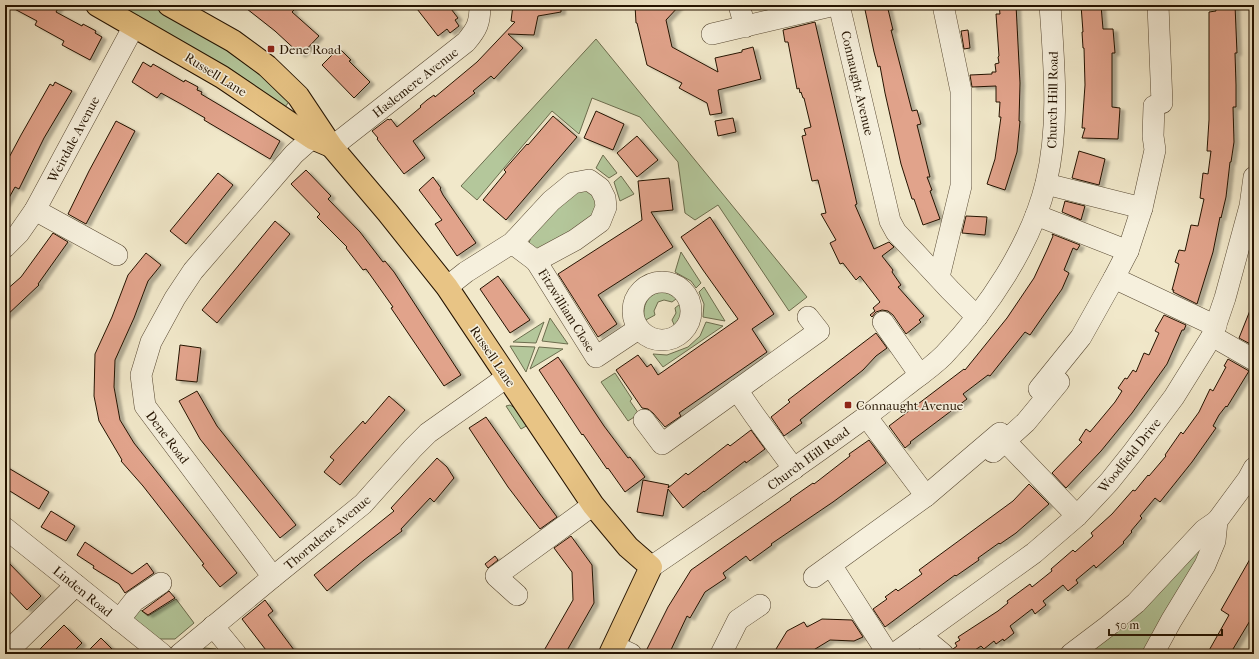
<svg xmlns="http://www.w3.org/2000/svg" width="1259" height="659" font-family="'IM FELL French Canon',serif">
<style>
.green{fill:#b4c79b;stroke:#6c6d4e}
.building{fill:#e1a38b;stroke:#241300;filter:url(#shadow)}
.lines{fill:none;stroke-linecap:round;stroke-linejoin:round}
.minor-casing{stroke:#574832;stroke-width:22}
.major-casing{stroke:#241300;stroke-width:24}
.minor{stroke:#f6f0dd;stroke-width:21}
.major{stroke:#e8c485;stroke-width:22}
.poi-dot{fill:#8f2418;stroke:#f6f0dd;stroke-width:1.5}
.labels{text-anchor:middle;stroke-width:3;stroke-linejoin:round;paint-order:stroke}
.poi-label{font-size:13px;fill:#241300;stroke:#f6f0dd;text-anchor:start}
.street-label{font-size:13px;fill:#241300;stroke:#f6f0dd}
</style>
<defs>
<filter id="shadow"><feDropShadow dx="4.5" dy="2.5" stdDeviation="1" flood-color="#0004"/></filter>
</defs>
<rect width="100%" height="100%" fill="#f1e8ca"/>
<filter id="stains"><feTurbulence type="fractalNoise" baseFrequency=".005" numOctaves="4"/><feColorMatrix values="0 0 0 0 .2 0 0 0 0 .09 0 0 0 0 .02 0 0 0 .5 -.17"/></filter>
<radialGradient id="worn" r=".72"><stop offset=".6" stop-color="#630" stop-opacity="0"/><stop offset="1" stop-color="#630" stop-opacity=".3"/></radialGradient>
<g class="green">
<path d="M119 5H165L292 98 285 107 248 81Z"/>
<path d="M596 39 807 297 789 311 718 205 695 220 685 213 678 162 640 117 592 98 579 134 552 111 477 200 461 186Z"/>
<path d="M603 155 617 173 609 178 596 168Z"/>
<path d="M621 176 634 194 620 201 614 182Z"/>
<path d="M581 190 590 191 597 200 596 211 589 220 545 250 534 248 529 243 532 234 569 194Z"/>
<path d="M681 252 701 283 696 288 691 281 675 272Z"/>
<path d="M704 287 725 321 703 317 704 304 699 292Z"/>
<path d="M660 289C669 289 673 290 680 296L672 302 664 300 658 302 654 311 655 315 644 321C643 303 646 299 660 289Z"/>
<path d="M684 301C687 314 686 319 676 329L672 320 676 313 675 308Z"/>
<path d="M550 318 568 344 542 341Z"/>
<path d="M544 322 536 343 513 342Z"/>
<path d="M706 322 723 326 663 367 653 354 667 355 688 347 700 336Z"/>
<path d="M510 346 535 347 526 372Z"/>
<path d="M539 347 563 349 530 369Z"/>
<path d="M615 373 632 399 630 401 639 414 628 421 601 382Z"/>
<path d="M510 405 515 408 528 425 521 429 506 406Z"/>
<path d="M1212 531 1149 654H1080Z"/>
<path d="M176 599 194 623 175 639H157L128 615 136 606 148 616Z"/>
<path d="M204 648 216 649 220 654H196Z"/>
</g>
<g class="building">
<path d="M7 5H60L56 12 82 26 83 24 96 31 95 33 102 37 90 60 62 45 64 41 35 25 37 21Z"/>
<path d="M242 5H287L294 10 292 12 319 36 301 55 275 31Z"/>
<path d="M414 5H448L458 18 455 20 459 26 450 33 447 29 438 36Z"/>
<path d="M513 5H561V12L538 16 534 35 508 34 523 48 494 79 491 76 473 91 475 93 413 141 425 158 404 174 377 139 378 138 372 131 388 119 389 120 391 119 397 127 421 107 420 106 427 100 434 95 435 97 477 62 515 22 511 21Z"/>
<path d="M635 5H680L666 20 672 47 718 72 715 58 742 52V50L753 47 761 79 718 90 722 113 710 115 707 103 679 88 682 83 647 65 637 23H636Z"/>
<path d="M864 5H887L893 30H891L912 111 917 110 921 124 917 125 930 177H927L932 190 930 191 940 219 923 225 914 199H912L901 164 885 93 880 66 878 67 874 52Z"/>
<path d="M999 5H1016L1020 83 1019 121H1020L1017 152 1005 190 987 184 995 159 1001 117H999L1000 102H996V86L972 87 970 75 992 74V72H996L995 64 999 63 998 57 999 56 996 14H1000Z"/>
<path d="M1081 5H1101L1103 29H1113L1115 53H1112V107L1120 108 1118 139 1082 138 1085 128H1082L1085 85 1084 48H1083L1082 32H1083Z"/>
<path d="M1215 5H1235L1237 53H1235L1236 85V107H1233L1234 142 1231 162H1230L1226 197 1221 218 1220 217 1213 252 1197 304 1173 292 1174 290H1172L1179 264 1175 262 1179 250 1185 251 1191 225 1198 226 1204 199 1200 198 1203 173 1208 174 1211 151H1207L1209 120V12L1216 11Z"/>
<path d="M815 22 857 204 855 205 874 249 889 242 894 247 882 256 893 270 892 272 901 285 898 287 924 316 919 320 921 322 906 334 893 315 888 311 882 310 876 312 872 317 870 315 875 311 873 308 880 302 860 276 856 280 843 263 840 264 830 243 836 240 821 214 826 213 818 180 812 181 802 136 806 135 804 129 811 127 804 98H803L801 92 800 93 799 88 797 89 788 42H785L783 30Z"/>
<path d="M968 30 970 48 964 49 961 31Z"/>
<path d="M339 48 351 60 349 61 370 82 354 98 322 65Z"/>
<path d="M143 62 151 67 153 64 184 82 185 80 198 87 197 90 202 92 201 94 280 141 270 159 204 120 205 118 181 104 161 93 157 98 132 82Z"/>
<path d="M55 82 72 91 44 138 19 189 15 187 5 205V165L21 135 50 84 53 86Z"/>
<path d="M596 111 624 124 613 150 584 138Z"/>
<path d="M553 116 577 137 506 220 483 200 506 172 504 170 527 144 528 145Z"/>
<path d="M733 118 736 132 718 136 715 121Z"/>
<path d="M116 121 135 131 86 224 68 214 89 171Z"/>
<path d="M637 136 658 160 637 177 617 153Z"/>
<path d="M1079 151 1105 159 1099 185 1072 178Z"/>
<path d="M306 170 331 196 328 199 360 232 383 262 385 261 394 272 461 375 444 386 391 308 393 307 366 269 363 270 346 248 347 247 317 217 320 214 291 184Z"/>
<path d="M218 173 233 185 186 244 170 231Z"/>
<path d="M433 177 441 188 440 189 443 195 476 243 457 256 435 224 442 220 419 190Z"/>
<path d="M669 178 673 210 651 212 673 247 598 295 617 324 598 337 558 274 642 220 638 181Z"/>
<path d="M1065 201 1085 206 1081 220 1062 212Z"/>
<path d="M966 216 987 217 985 235 962 233Z"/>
<path d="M710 217 774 314 752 329 767 352 679 413 681 416 665 427 653 413 648 409 642 408 616 370 638 355 647 367 651 364 658 375 738 319 703 270 681 237Z"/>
<path d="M275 221 290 234 217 323 202 310Z"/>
<path d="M53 233 68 242 38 284 39 285 5 317V291L21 277Z"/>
<path d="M1052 234 1080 245 1077 250 1073 248 1064 270 1069 273 1062 289 1030 335 1025 332 990 376 988 375 963 394 967 399 910 442 911 443 905 448 889 426 964 369 965 370 1007 318 1034 278 1047 250 1053 236Z"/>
<path d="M146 253 161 265 148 281 134 318 115 360 114 387 120 420 134 443 237 573 220 587 202 565 204 564 143 486 121 461 122 460 99 421 94 396 95 354 112 317 128 275Z"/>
<path d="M498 276 530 320 510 333 480 289Z"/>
<path d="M1253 303H1254V346L1239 338Z"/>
<path d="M1164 315 1186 325 1184 330H1182L1167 364 1132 413 1101 451 1066 488 1052 473 1082 442 1079 440 1086 429 1090 432 1115 402 1122 391 1118 388 1125 378 1127 379 1133 370 1136 372 1144 353 1149 355 1159 333 1155 331Z"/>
<path d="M876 333 887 348 876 356 863 370 800 420 802 423 784 436 771 417 790 402 788 400Z"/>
<path d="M180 345 201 348 197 382 176 380Z"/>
<path d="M558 357 604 426 628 458 630 457 645 477 625 492 608 468 607 469 583 434 582 435 539 370Z"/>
<path d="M1228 359 1249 371 1227 407 1226 406 1219 415 1213 426 1216 428 1192 462 1160 502 1155 498 1140 516 1142 518 1131 531 1132 532 1123 542 1124 543 1096 568 1094 565 1076 580 1078 583 1068 591 1063 585 1043 601 1046 605 1035 614 1032 609 1010 626 1014 633 1004 641 1003 639 996 644 994 641 984 649 981 646 969 654H955L953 649 957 646 955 643 960 640 958 637 998 611 1008 603 1007 601 1030 584 1032 587 1052 571 1051 569 1073 550 1075 552 1093 536 1091 533 1112 514 1133 490 1135 491 1148 475 1149 476 1166 456 1165 455 1181 432 1183 434 1199 412 1210 389 1213 391 1226 367 1224 366Z"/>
<path d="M197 391 217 426 296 525 280 538 200 439 179 401Z"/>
<path d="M389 396 405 410 340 485 324 472 334 460 330 457 363 421 365 424Z"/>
<path d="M486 417 540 494 557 517 540 529 508 487 469 428Z"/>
<path d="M751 430 765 449 746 463 745 461 704 492V491L683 508 668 489 663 516 637 512 643 480 669 485 668 488 686 473 688 475 728 444 730 446Z"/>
<path d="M869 440 886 463 833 502 771 544 772 545 750 561 746 556 723 573 726 578 705 592 690 618 687 616 669 654H647L649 650 647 649 668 607 691 570 791 500 790 499 813 483 814 484 850 456 849 454Z"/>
<path d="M437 458 447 467 454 478 434 502 430 498 401 529 402 531 364 560 327 591 314 575 394 511 391 508Z"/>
<path d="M5 466 49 492 39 509 5 488Z"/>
<path d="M1029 484 1049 504 1016 533 1000 544 999 543 978 558 979 560 956 576 955 575 885 627 873 609 887 599 885 597 896 589 898 591 922 574 919 570 1013 501Z"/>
<path d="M51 511 75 526 66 541 41 527Z"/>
<path d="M571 536 592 565 594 603 565 654H542L573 600 572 572 554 548Z"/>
<path d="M85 542 132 574 147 563 154 573 125 593 119 584 93 568 94 566 77 555Z"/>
<path d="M1254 552V614L1230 654H1207L1229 615 1221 610Z"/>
<path d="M495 556 498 560 488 568 485 564Z"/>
<path d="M5 559 41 596 27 610 5 587Z"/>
<path d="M169 591 175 598 148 615 142 611Z"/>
<path d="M265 600 273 611 268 615 297 654H269L242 619Z"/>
<path d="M822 619 852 620 863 637 854 641 830 640 807 654H773L787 631 804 622 807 627Z"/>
<path d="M64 625 82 643 71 654H35Z"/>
<path d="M101 638 117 654H85Z"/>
</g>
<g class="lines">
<defs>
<g id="minor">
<path d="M739 5 745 27"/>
<path d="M839 5 890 221 896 232 950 290 977 317"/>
<path d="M1158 5 1162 103"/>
<path d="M712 34 835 5"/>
<path d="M332 147 466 42C477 29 480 23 480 5"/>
<path d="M1046 184 1142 208"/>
<path d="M35 210 117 255"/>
<path d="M1036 215 1128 251"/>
<path d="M5 247 19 233 35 210 134 26"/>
<path d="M536 261 596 357 638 329"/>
<path d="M939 277 961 186V91L943 5"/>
<path d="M1114 278 1216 326"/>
<circle cx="662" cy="311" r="29"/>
<path d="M447 287 466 272 512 243 551 201 573 183 589 180 600 188 605 198 606 207 600 222 575 240 536 261 512 243"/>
<path d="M883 322 920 375"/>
<path d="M1212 336 1254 360"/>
<path d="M1039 389 1081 337 1114 278 1128 251 1142 208 1155 150 1153 136 1154 106"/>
<path d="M737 390 755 416 794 469"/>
<path d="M866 416 926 496"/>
<path d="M644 420 662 444 819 331 808 317"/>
<path d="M1005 441 1077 516"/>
<path d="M993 452 1026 422 1059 382"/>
<path d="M5 528 162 654"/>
<path d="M831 565 888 654"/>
<path d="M651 567C720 520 789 473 856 424 875 410 894 395 912 381 923 373 935 364 944 355 988 309 1031 245 1046 183 1060 125 1054 64 1050 5"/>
<path d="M273 577 145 406 141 375 151 342 175 298 193 271 294 154 312 138"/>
<path d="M814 577 926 496 1000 433"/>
<path d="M517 595 496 576 593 505"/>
<path d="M119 620 134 601 161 583"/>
<path d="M213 626 236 654"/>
<path d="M920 635 943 654"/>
<path d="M614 646 631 654"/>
<path d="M5 654 76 585"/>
<path d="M180 654 273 577 363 504 413 448 428 433 507 377"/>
<path d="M721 654 738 620 760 605"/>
<path d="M894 654 1034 553 1077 516 1109 482 1133 452 1174 397 1212 336 1225 298 1250 206 1254 177"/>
<path d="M1071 654 1108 626 1136 603 1204 530 1217 521"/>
<path d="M1153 654 1171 621 1205 565 1215 541 1217 521 1248 479 1254 468"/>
</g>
<g id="major">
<path d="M97 5 222 77 312 138 331 146"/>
<path d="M169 5 233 41 267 66 298 96 332 147 388 213 447 287 593 505 628 547 651 567 610 654"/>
</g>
</defs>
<use href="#minor" class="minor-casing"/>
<use href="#major" class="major-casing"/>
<use href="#minor" class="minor"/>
<use href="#major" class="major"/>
</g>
<g class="poi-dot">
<rect x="267" y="45" width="8" height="8" rx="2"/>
<rect x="844" y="401" width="8" height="8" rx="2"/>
</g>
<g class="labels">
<g class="poi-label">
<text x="279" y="54">Dene Road</text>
<text x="856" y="410">Connaught Avenue</text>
</g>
<g class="street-label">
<text transform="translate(216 74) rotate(32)" y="5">Russell Lane</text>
<text transform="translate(415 82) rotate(-38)" y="5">Haslemere Avenue</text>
<text transform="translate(858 83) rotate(77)" y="5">Connaught Avenue</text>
<text transform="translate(1052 100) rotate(-89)" y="5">Church Hill Road</text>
<text transform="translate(73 139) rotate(-62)" y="5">Weirdale Avenue</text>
<text transform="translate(567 310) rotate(58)" y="5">Fitzwilliam Close</text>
<text transform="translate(493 356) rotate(56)" y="5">Russell Lane</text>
<text transform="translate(168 437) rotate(53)" y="5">Dene Road</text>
<text transform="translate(1129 455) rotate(-51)" y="5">Woodfield Drive</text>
<text transform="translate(808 458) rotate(-36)" y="5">Church Hill Road</text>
<text transform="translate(327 532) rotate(-40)" y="5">Thorndene Avenue</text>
<text transform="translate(83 591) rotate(39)" y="5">Linden Road</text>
</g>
</g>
<rect width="1259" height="659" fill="none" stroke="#f1e8ca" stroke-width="20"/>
<rect x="6" y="6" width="1247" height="647" fill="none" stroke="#241300" stroke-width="2"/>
<rect x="10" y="10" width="1239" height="639" fill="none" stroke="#241300"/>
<path d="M1109 629v6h113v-6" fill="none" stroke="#241300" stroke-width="2"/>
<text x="1115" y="629" font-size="12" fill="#241300" stroke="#f6f0dd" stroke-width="3" paint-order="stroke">50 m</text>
<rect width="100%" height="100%" filter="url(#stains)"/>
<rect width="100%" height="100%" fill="url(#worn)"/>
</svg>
